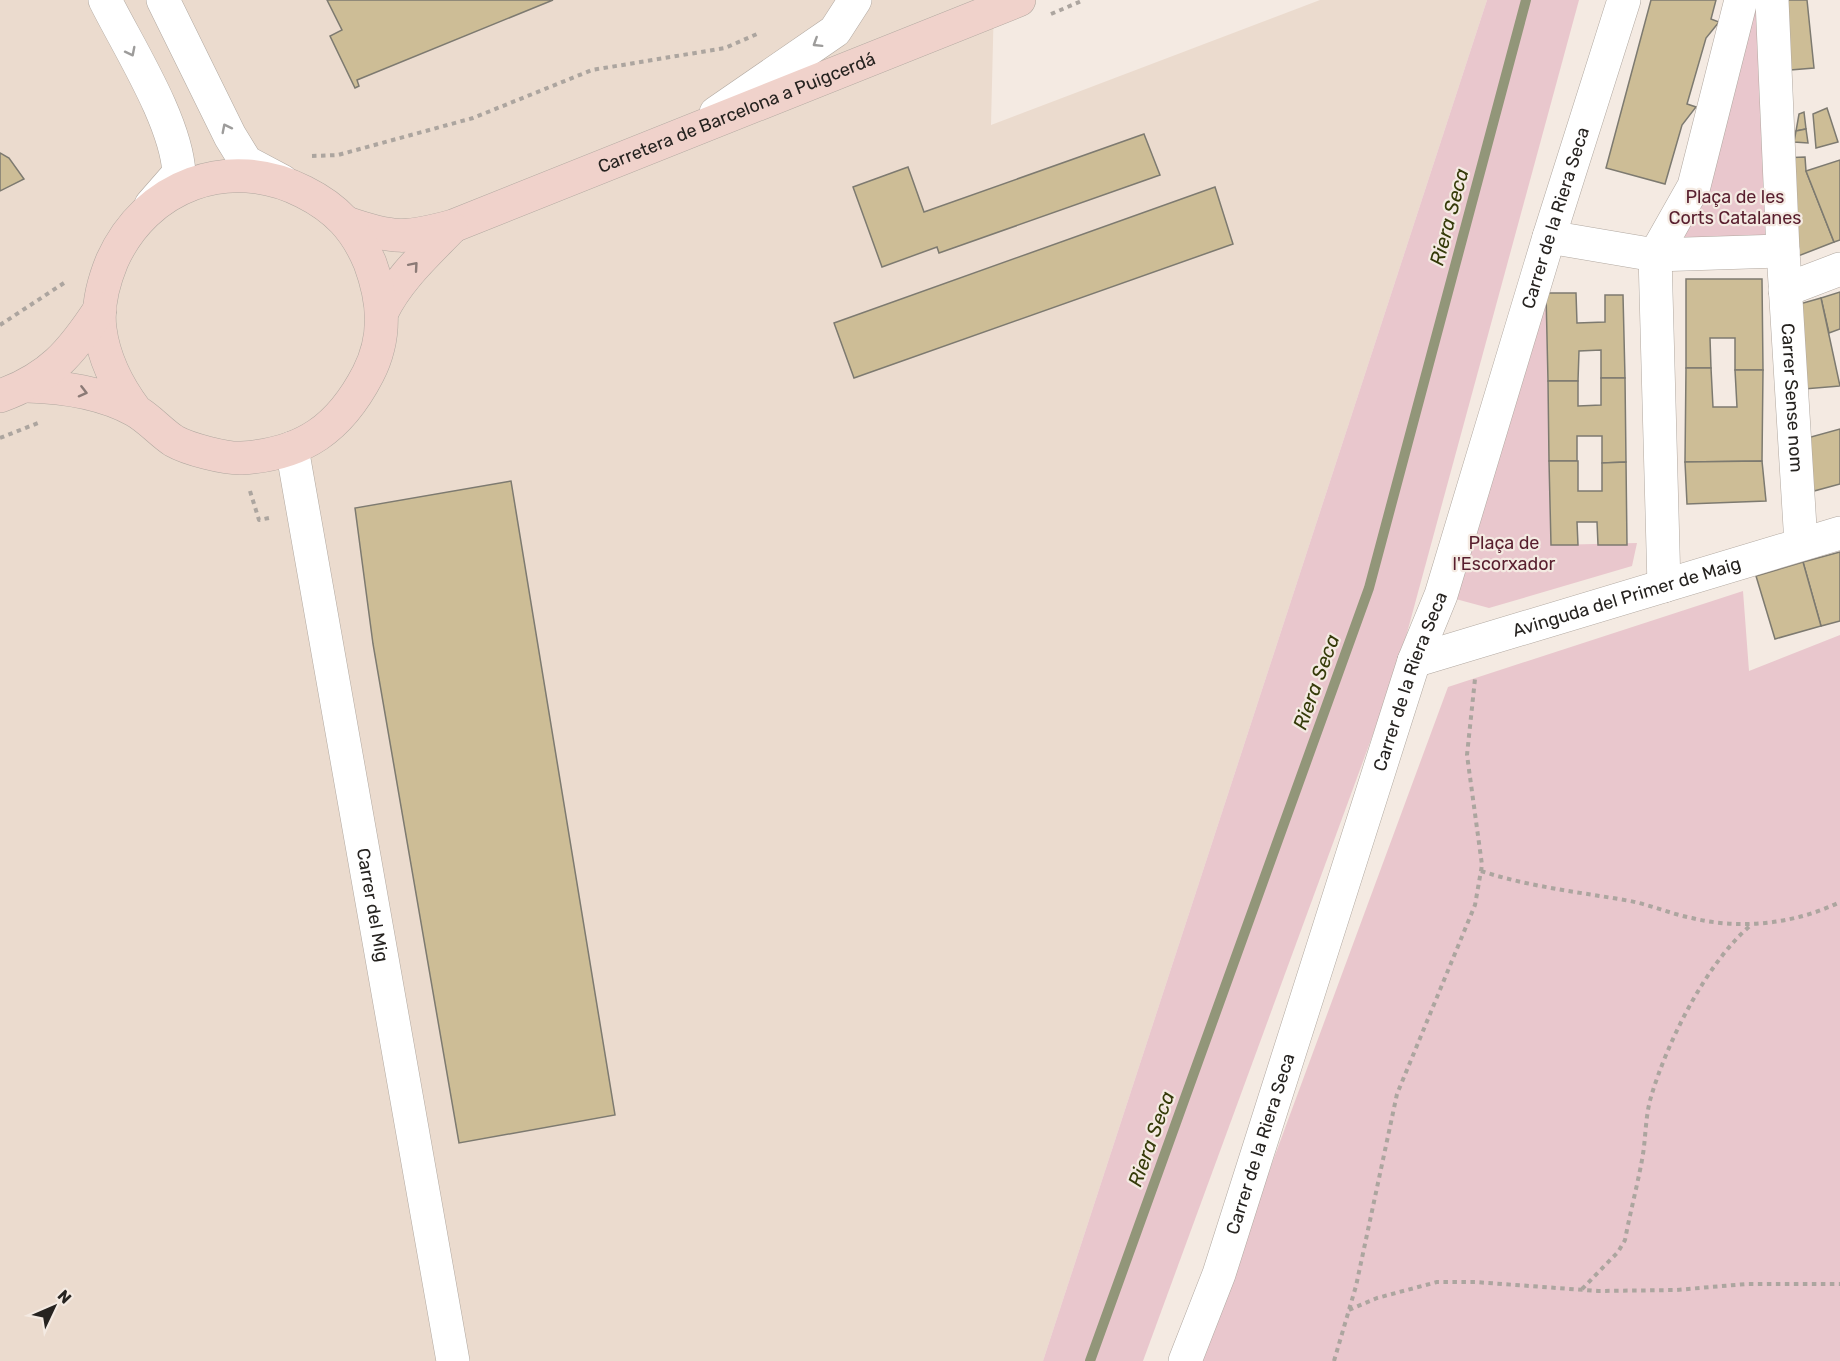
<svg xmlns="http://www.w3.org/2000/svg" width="1840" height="1361" font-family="Rubik,sans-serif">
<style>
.built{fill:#ebdbce}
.green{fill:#e9c7cd}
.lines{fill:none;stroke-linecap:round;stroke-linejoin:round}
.stream{stroke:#929679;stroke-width:10}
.building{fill:#cdbd96;stroke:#7d7a70;stroke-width:1.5}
.street-casing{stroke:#b1a8a0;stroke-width:34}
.secondary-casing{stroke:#b1a8a0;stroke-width:34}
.path{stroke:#aca59f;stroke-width:4;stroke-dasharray:4.5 4.5;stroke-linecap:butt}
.street{stroke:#fff;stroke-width:33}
.secondary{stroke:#f0d2cb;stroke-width:33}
.oneway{stroke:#9d9c9b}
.oneway2{stroke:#8b7a76}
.labels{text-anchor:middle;stroke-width:4.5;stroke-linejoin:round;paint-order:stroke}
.street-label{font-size:18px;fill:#262320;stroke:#f4eae2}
.park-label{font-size:18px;fill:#581e2e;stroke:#f4eae2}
.water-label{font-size:20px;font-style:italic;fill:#343a08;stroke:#f4eae2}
</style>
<rect width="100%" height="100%" fill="#f4eae2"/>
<path class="built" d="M0 0H994L991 125 1320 0H1487L1043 1361H0Z"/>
<g class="green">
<path d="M1487 0H1579L1398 666 1143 1361H1043Z"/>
<path d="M1741 0H1772L1783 251 1655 255Z"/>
<path d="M1546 293 1551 545 1637 543 1632 566 1489 608 1441 595Z"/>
<path d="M1743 591 1749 671 1840 635V1361H1199L1448 687Z"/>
</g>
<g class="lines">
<path class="stream" d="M1090 1361 1369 588 1526 0"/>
</g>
<g class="building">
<path d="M327 0H553L357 80 359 86 355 88 330 36 342 30Z"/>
<path d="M1651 0H1716L1711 19 1719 22 1706 38 1687 104 1696 107 1682 125 1665 184 1606 168Z"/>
<path d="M1771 0H1807L1814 68 1778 71Z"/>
<path d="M1827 108 1838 142 1816 148 1813 114Z"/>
<path d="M1804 112 1806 129 1796 131 1799 114Z"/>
<path d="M1806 129 1808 143 1794 142 1796 131Z"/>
<path d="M1144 134 1160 175 939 253 937 247 882 267 853 187 908 167 924 212Z"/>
<path d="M0 153 9 158 24 179 0 191Z"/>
<path d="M1805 157 1806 171 1834 242 1793 258 1780 158Z"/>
<path d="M1840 160V240L1834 242 1806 171Z"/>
<path d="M1215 187 1233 244 854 378 834 323Z"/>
<path d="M1686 279H1762L1763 370H1735V338H1710L1711 368H1686Z"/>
<path d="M1840 292V329L1829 333 1821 298Z"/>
<path d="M1546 293H1576L1577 323 1605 322V295H1623L1625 378H1601V350L1579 351 1578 381H1548Z"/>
<path d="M1821 298 1840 386 1804 389 1796 305Z"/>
<path d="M1686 368H1711L1713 407H1737L1735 370H1763L1762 461 1685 462Z"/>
<path d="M1601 378H1625L1626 462 1602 463V436H1577V461H1549L1548 381H1578V406L1601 405Z"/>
<path d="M1840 429V484L1814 491 1800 440Z"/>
<path d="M1549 461H1578V491H1602V463L1626 462 1627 545H1598L1597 522H1577L1578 545H1551Z"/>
<path d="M1762 461 1766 501 1687 504 1685 462Z"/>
<path d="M511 481 615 1115 459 1143 373 644 355 508Z"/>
<path d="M1840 552V621L1821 626 1803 562Z"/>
<path d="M1803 562 1821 626 1775 639 1756 576Z"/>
</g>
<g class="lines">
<defs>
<g id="street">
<path d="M105 0C129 48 176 121 179 173L151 205"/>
<path d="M163 0 230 136 246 162 282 181"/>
<path d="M716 113 835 31 855 0"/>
<path d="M1549 237 1655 255 1783 251 1772 0"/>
<path id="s1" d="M1783 251 1801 544"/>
<path d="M1655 255 1664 586"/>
<path d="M1655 255 1694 186 1741 0"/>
<path d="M1785 290 1840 269"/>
<path id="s2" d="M292 448 453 1361"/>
<path id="s3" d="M1414 661 1840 533"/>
<path id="s4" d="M1185 1361 1219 1274 1414 661 1441 595 1549 237 1624 0"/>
</g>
<g id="secondary">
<path id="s5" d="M347 223C393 239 407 239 453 226L1019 0"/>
<path d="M382 312C398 279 426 254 451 228"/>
<path d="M27 386C64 387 101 392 134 410 149 418 160 432 174 441 188 449 226 459 242 458 304 454 340 428 368 374 387 337 384 301 370 263 356 229 336 208 304 192 229 154 146 185 112 261 103 283 97 306 100 329 104 360 118 387 136 411"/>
<path d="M0 396C50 378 71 353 100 309"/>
</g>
</defs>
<use href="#street" class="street-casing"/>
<use href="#secondary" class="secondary-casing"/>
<g class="path">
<path d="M1051 14 1084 0"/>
<path d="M312 156 338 155 473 118 592 70 725 48 757 34"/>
<path d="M0 325 67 281"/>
<path d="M0 438 38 423"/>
<path d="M250 491 259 520 269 518"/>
<path d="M1481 871C1530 887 1579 892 1630 901 1651 905 1671 914 1692 918 1740 930 1795 924 1840 902"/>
<path d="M1582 1289 1618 1252 1625 1240C1630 1213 1637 1187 1642 1160 1646 1139 1645 1117 1651 1097 1667 1042 1707 962 1751 925"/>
<path d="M1349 1310 1377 1298 1437 1282H1475L1598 1291 1676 1290 1746 1284H1840"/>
<path d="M1334 1361 1356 1286 1397 1094 1475 905 1482 865 1467 755 1475 679"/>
</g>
<use href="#street" class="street"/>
<use href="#secondary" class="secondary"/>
</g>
<defs><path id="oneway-chevron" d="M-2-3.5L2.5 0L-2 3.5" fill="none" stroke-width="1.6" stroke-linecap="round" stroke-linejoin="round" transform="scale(1.5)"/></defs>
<g class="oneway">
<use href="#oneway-chevron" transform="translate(817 43) rotate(148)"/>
<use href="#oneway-chevron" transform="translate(131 52) rotate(63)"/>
<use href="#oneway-chevron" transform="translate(226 128) rotate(-117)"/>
</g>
<g class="oneway2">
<use href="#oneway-chevron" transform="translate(414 266) rotate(-49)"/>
<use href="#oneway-chevron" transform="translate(83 392) rotate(14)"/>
</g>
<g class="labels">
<g class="street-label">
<text dy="6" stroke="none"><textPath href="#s5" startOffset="414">Carretera de Barcelona a Puigcerdá</textPath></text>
<text dy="6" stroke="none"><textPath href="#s4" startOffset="1202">Carrer de la Riera Seca</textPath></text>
<text dy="6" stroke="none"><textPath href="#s1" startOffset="147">Carrer Sense nom</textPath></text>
<text dy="6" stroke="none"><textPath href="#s3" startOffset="222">Avinguda del Primer de Maig</textPath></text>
<text dy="6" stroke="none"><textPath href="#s4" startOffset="716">Carrer de la Riera Seca</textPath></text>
<text dy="6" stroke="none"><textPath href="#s2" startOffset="464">Carrer del Mig</textPath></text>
<text dy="6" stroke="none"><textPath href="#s4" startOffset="230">Carrer de la Riera Seca</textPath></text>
</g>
<g class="park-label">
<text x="1735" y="203">Plaça de les<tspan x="1735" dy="21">Corts Catalanes</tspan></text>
<text x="1504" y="549">Plaça de<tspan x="1504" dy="21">l'Escorxador</tspan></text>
</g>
<g class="water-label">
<text transform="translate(1449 217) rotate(-75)" y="7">Riera Seca</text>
<text transform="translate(1316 682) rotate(-70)" y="7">Riera Seca</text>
<text transform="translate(1151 1139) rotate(-70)" y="7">Riera Seca</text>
</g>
</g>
<g transform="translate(54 1307) rotate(46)" stroke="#f4eae2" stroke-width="4.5" paint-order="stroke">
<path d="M0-4.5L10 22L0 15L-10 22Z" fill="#262320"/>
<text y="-9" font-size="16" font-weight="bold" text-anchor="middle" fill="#262320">N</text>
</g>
</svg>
